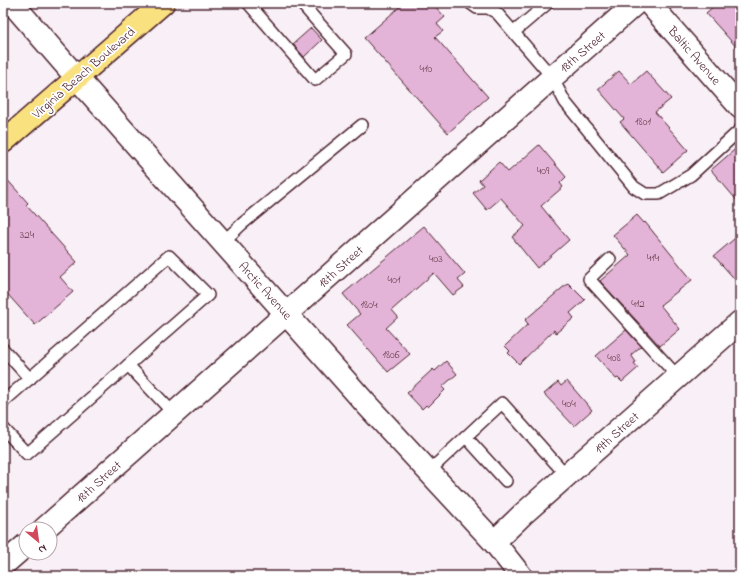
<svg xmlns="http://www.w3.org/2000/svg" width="743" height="579" font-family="'Indie Flower',sans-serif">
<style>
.building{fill:#e3b4d7;stroke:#4a1f2b}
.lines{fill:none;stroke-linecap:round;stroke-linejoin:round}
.service-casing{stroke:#4a1f2b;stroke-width:14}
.minor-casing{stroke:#4a1f2b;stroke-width:25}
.tertiary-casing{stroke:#4a1f2b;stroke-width:25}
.primary-casing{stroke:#4a1f2b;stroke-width:25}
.service{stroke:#fff;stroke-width:11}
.minor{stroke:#fff;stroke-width:22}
.tertiary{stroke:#fff;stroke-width:22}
.primary{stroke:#fae180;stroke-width:22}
.labels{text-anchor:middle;stroke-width:3.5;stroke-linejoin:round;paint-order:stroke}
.number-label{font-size:11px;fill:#704456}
.street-label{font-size:13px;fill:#4a1f2b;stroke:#fff}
</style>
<rect width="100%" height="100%" fill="#f9f0f7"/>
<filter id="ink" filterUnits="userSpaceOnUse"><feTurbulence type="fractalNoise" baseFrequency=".025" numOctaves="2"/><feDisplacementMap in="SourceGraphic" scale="8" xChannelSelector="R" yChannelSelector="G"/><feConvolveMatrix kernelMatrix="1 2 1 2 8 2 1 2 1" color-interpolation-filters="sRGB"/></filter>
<g filter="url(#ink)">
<g class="building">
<path d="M404 3H432L445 17 437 24 443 31 435 37 488 97 448 133 364 38Z"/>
<path d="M717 3H740V51L706 13Z"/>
<path d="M311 28 322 40 304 57 293 44Z"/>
<path d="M619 71 631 84 646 71 671 99 655 112 688 150 663 172 620 122 624 119 598 89Z"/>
<path d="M539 145 566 177 560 183 563 187 541 206 569 240 537 268 512 237 525 226 501 198 487 210 473 193 483 185 479 180 499 162 508 172Z"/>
<path d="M740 145V204L711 170Z"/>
<path d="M3 175 28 203 26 205 77 262 60 277 73 292 35 325 3 289Z"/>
<path d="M637 215 644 223 645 222 692 280 660 305 680 329 660 346 600 281 630 255 613 235Z"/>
<path d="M424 226 465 274 458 280 464 287 453 295 434 273 392 310 398 317 386 328 410 354 388 372 347 325 360 314 343 294Z"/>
<path d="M740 234V285L714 256Z"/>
<path d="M568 283 585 300 570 313 574 318 556 333 554 330 519 364 508 353 510 351 505 346 528 324 525 320Z"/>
<path d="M626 330 641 346 631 355 636 362 634 363 638 368 622 382 618 378 616 379 596 356Z"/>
<path d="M446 361 457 374 442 387 445 390 428 407 426 405 422 409 407 393 433 369 435 371Z"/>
<path d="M567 381 592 410 574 426 544 394 558 382 561 386Z"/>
</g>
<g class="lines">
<defs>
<g id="service">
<path d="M248 3 315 80 346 54 301 3"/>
<path d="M470 3 477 8H488L497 13 552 77 565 102 634 187 645 194H659L691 175 740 130"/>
<path d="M514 32 548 3"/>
<path d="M223 242 242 224 362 125"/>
<path d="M610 259 589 279 678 377"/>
<path d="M3 349 30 379"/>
<path d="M128 365 174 414"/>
<path d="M3 402 169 256 208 295 27 454 3 428"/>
<path d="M466 437 506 481"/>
<path d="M428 472 502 403 567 476"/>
</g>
<g id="minor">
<path d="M44 529 636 3"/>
<path d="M3 565 26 545"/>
</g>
<g id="tertiary">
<path d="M12 3 77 78 367 405 494 542 521 576"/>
<path d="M649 3 740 107"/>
<path d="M494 542 523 514 740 322"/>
</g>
<path id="primary" d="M3 142 163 3"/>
</defs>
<use href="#service" class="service-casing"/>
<use href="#minor" class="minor-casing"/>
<use href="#tertiary" class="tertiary-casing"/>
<use href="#primary" class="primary-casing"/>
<use href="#service" class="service"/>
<use href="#minor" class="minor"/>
<use href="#tertiary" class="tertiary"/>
<use href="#primary" class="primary"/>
</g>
</g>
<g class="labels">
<g class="number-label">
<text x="426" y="72">410</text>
<text x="643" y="125">1801</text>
<text x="543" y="174">409</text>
<text x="27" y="238">324</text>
<text x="653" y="261">414</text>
<text x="436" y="262">403</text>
<text x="394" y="283">401</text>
<text x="638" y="307">412</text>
<text x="369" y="308">1804</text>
<text x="391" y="358">1806</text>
<text x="614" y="361">408</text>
<text x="569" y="407">404</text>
</g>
<g class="street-label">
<text transform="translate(582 51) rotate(-41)" y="5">18th Street</text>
<text transform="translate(695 55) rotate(49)" y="5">Baltic Avenue</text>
<text transform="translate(83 72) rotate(-41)" y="5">Virginia Beach Boulevard</text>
<text transform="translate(340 266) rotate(-42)" y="5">18th Street</text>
<text transform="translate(266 290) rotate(48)" y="5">Arctic Avenue</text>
<text transform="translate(616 432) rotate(-42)" y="5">19th Street</text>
<text transform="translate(98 481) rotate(-42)" y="5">18th Street</text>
</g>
</g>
<rect width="743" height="579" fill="none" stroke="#fff" stroke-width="16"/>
<rect x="8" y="8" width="727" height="563" fill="none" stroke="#4a1f2b" stroke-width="1.5" filter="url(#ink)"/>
<g transform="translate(38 541) rotate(151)"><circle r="19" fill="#ffffff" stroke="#b7a5aa"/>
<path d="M0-3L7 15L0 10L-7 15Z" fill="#d1495b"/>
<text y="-6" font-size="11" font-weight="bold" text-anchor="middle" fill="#4a1f2b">N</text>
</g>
</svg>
